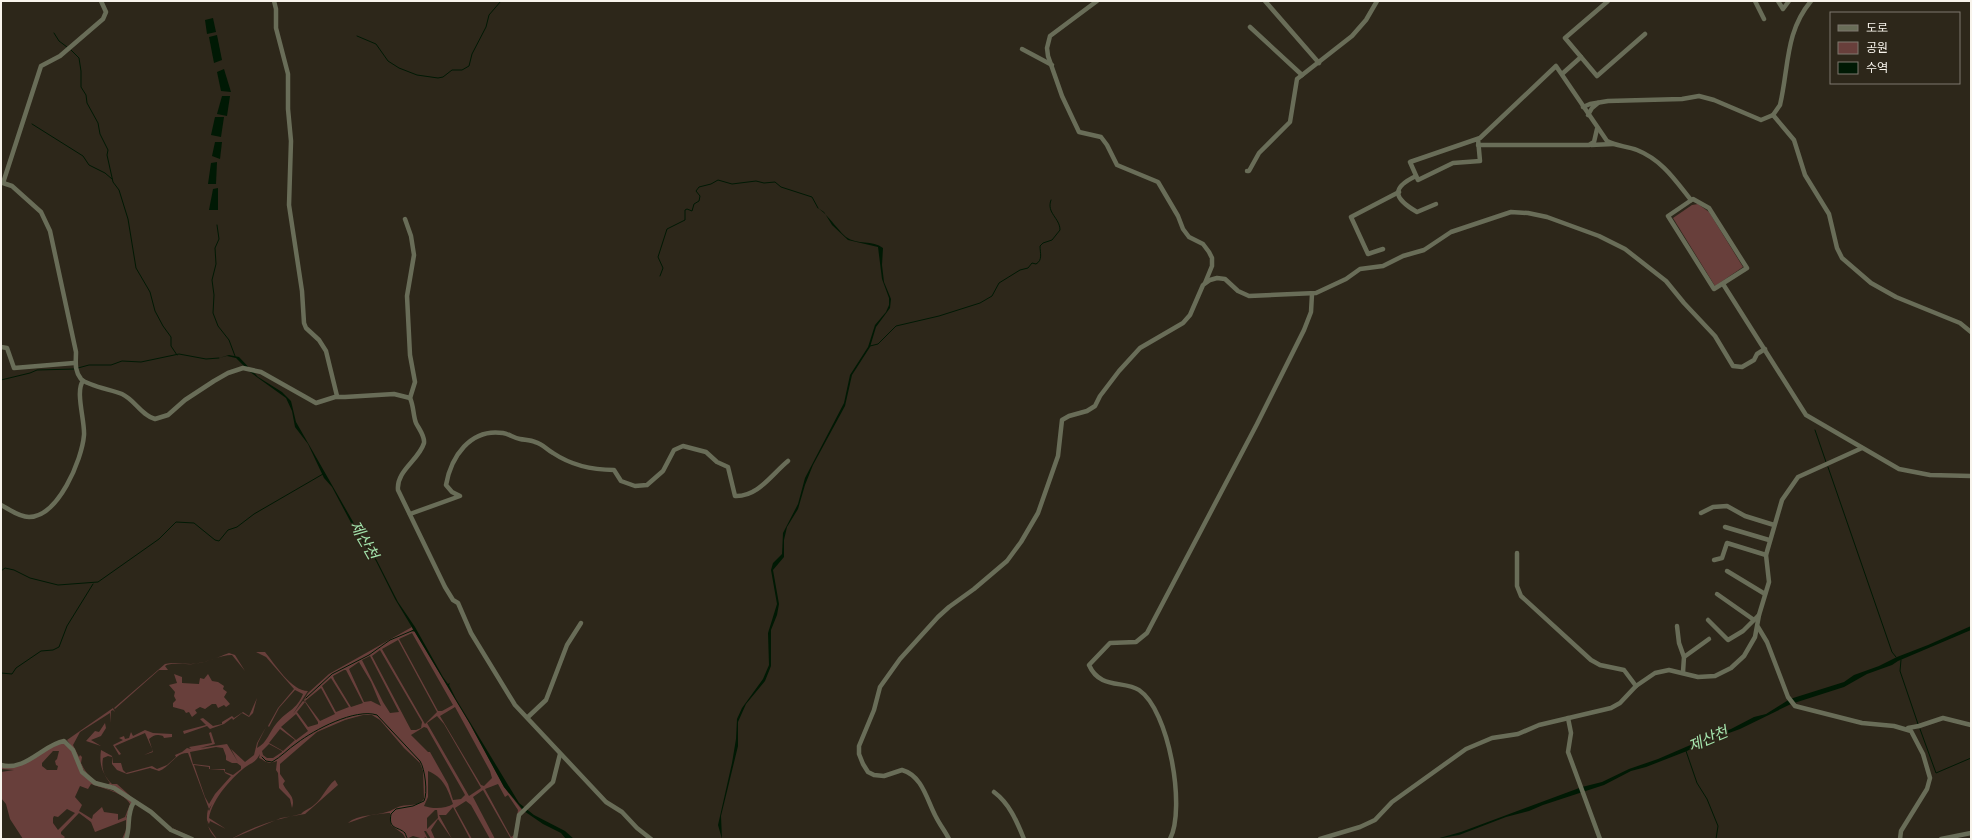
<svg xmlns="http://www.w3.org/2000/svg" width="1972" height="840" font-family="Helvetica,'Noto Sans KR',sans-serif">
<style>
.green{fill:#683f3b;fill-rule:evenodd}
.water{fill:#001904}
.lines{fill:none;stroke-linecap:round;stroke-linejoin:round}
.stream{stroke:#001904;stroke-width:1}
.minor{stroke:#696d58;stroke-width:4.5}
.labels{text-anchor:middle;stroke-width:3;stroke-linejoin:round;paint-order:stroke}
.water-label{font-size:15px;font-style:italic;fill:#a5e6ae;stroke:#2d271a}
</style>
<rect width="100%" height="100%" fill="#2d271a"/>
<g class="green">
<path d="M1698 204 1709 212 1743 267 1715 286 1673 218 1692 205Z"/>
<path d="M412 627 413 630 411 631 415 632 470 724 504 787 522 810 518 818 514 839H511L483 790 473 797 495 839H490L471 805 466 801 455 808 472 839H470L453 807 446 815H439L452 839 438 819 431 830 435 839H431L426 831H424L428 839 425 837 424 839 413 836 406 839 403 834 391 825 390 813H388L371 815 348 823C358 814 377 816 390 811 394 809 397 807 401 806 409 804 418 807 424 799L423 771 420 763 404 748 380 720 372 715H363L345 720 317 732 280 764V774L285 781 283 784C287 793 296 796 292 808L290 799 279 788 278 773 276 770 277 761C267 765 266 761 259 758L260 754C256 761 254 762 247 766 234 775 212 799 209 818L226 829 210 821 209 824 207 820 208 826 217 839C208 831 205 821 208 809L209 811 212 804 209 809 188 753C176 752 170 767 159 771L150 768 127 774 117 770 112 764V757L108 756 103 758C101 769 104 776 112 784H117L137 802 154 812 170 827 196 839C177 837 166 821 151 811 138 802 124 796 112 785V787C79 781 84 762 67 740L113 708 115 712 113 710 111 711 110 723V713L80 732 73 745 79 757 80 755 82 757 81 763C87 776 93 781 107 785L110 783C102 772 99 764 101 750L112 756 113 763H121L123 770 126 773 152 766 157 769 167 765 176 757 175 755 182 752 187 748 191 749 189 747 212 743 209 733 211 732 215 744 200 748 227 744 238 762 231 749 245 762 254 755 257 743 266 727 258 743 257 748C267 743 270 731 276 724 286 711 297 710 303 694L295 690 279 708 269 727 268 726 278 708 294 689 266 657 256 652H265C275 664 291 691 308 691L293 714 303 701 305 702 304 700 308 693 329 674ZM412 633 453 705 442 711H438L399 639ZM398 640 437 712 425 724 382 649ZM380 650 422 722 421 728 416 730H411L372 656ZM370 656 399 712 390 713 383 702 362 660ZM359 662 371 682 381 706 371 701 364 702 349 669ZM344 670H346L363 703 351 707 334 679 333 676ZM331 678 349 707 336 712 322 686ZM321 688 335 714 320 721 305 701ZM305 702 318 722V724L308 727 297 712ZM455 707 490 771 492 778 484 786 481 785 440 716ZM296 714 308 731 296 740 281 727ZM437 716 444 724 481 788 469 796 427 723ZM424 727 427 728 464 793 465 795 461 799 453 800 448 784 430 752H428L411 735ZM280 729 295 740 283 751 269 743ZM269 744 282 751V752L273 758H267L263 755 262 751ZM216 747 223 748 226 756V760L232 763H237L241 766V769L233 775 225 772V769H210V766L193 764 190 752ZM194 765 209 767V769L224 770 225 773 231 776 215 794 209 804 205 797ZM428 771C444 778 447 788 453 804 446 809 432 809 424 806L428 797ZM498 784 505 797 508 795 518 810 514 835 511 837 485 789ZM435 810H437L438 818 427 829V818Z"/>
<path d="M229 653 235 655 245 671 232 655C220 655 206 663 193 664 185 665 171 662 165 666L168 670H159L115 709 114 708 165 664C174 662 183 664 191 664 205 663 216 658 229 653Z"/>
<path d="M174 674 182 677V683L199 684 200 678 204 679 208 674 212 681 218 682 224 686 223 689 227 692 224 697 230 704 226 707 224 705 218 708 216 704H212L205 709 200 707 195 710 197 713 192 717 189 712 186 713 184 710 173 707V703L176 700 174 696 175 692 169 685 177 683Z"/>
<path d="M257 698 253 713 249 717 242 713 233 720 232 718 224 724 210 729 207 726 184 734 183 731 206 725 200 719 203 718 213 726 222 724V722L232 716 234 718 243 712 249 716Z"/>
<path d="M105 723 106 728 101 736 91 740 101 746 86 741 95 731 99 732Z"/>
<path d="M145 730 153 733 172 734V737L164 738 163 736C156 734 154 735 149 739L153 752 144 755 153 751 145 733 115 746 121 754 119 755 113 745 123 740 119 738 124 736 125 739 129 738 131 732 133 736Z"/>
<path d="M63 742C77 747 75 765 84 775 97 790 116 787 132 802L126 818 127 817 128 828 124 839H122L126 830V820L95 832 91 822 79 813 61 832V834L65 837 63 839H23L10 819 6 804 1 798V772L14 770 1 769V766C25 772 42 746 63 742ZM53 751H59L57 759 55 761 56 765 58 766 57 770H47L42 766V763ZM91 784C102 788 125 793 130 804L125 817 118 820V814L104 812 102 807 93 815 92 819 79 811 82 805 75 797 80 786 88 789ZM67 809 75 813 58 830 53 823V818L54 816 58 817Z"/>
<path d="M335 780 338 785 305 814 281 818 231 839C253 826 277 819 301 814 304 810 310 809 314 805 323 798 326 787 335 780Z"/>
</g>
<g class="water">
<path d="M213 18 216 32 207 34 205 20Z"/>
<path d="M217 35 222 60 214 63 209 37Z"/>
<path d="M224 69 231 92 221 91 217 72Z"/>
<path d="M222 96H230L227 116 217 114Z"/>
<path d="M215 117H224L221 137 211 135Z"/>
<path d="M215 142H222L220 159 212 156Z"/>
<path d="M217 162 216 184H208L211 163Z"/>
<path d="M218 188V210H209L213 189Z"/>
<path d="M815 206C828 214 835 227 846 237 857 245 873 240 883 248L882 265 884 282 891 299 890 308 876 327 870 347 852 375 845 406 813 465 805 485 798 509 787 527 784 540V557L773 570 779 604 777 615 771 630V666L765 681 746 704 738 722V746L721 816 722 839 718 825 732 763 736 739 737 719 742 708 763 679 769 665 768 633 777 604 771 570 773 563 782 554 783 533 798 504 805 478 844 403 850 375 868 347 875 325 886 312 889 305V298L882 279 878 247 848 240 832 225 824 212Z"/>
<path d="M229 355 239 357 258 377 282 392 291 401 296 422 360 534 372 551 398 602 415 627 443 677 448 684 450 683 449 685 456 699 519 803 534 815 565 831 574 839H566L561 833 543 824 524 811 504 787 470 724 395 599 376 561 357 534 332 487 324 478 308 444 295 427 292 411 286 398 250 372 236 358 227 356 219 358Z"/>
<path d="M1971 626V630L1898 661 1892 665 1867 674 1844 687 1791 704 1740 729 1704 742 1687 751 1646 767 1631 771 1604 785 1543 805 1529 811 1506 817 1459 835 1436 839 1461 832 1582 787 1602 782 1629 769 1658 759 1709 737 1731 729 1754 717 1766 714 1790 699 1844 682 1854 675 1879 666 1897 657 1928 645Z"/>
</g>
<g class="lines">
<g class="stream">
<path d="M54 33 59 41 67 47"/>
<path d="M357 36 376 44 388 61 399 68 417 75 438 78 443 77 452 70H462L469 66 472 54 486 27 489 15 501 1"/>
<path d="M70 49 79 58 81 71V87L86 95 87 103 98 123 100 134 108 150 107 155 113 182 119 190 128 219 136 268 150 292 155 311 163 326 171 337V346L177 355"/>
<path d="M32 124 83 156 89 165 105 173 112 179"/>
<path d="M217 225 219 239 215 248 216 264 212 280 214 295 213 313 218 326 229 340 235 356"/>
<path d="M660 276 663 268 658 257 667 229 685 220V210L687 209 692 211 694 204 699 201 700 196 696 191 699 187 711 184 718 180 732 184 756 181 764 183 775 182 781 187 812 197 818 208"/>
<path d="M870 346 878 344 896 326 939 316 980 303 992 296 999 283 1020 270 1028 268 1032 263 1036 264C1043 260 1040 253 1040 246L1043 243 1052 240 1060 230C1060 218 1046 213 1051 200"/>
<path d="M78 368 89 365H111L122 361 141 362 179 354 206 359 219 358"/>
<path d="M1 380 30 373 37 370 75 369"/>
<path d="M1815 430 1826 462"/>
<path d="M1828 467 1892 652 1896 657"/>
<path d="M1 571 5 568 14 570 30 578 58 585 98 582 159 539 176 522 194 523 215 540 219 541 228 530 237 527 254 514 323 474"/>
<path d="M1901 660 1900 671 1918 724"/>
<path d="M1 673 12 674 16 668 41 651 53 650 59 647 67 626 93 584"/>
<path d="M306 698 332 674 369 655 390 640 414 630"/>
<path d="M1920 729 1936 773 1971 758"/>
<path d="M1686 751 1697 783 1707 799 1718 826 1716 839"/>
<path d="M262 757 266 761 272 762C281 757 288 749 297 743 314 730 355 708 377 715L420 761C425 769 428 793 424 801L413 806 396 809 391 814C388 830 398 826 405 833 406 835 406 837 408 839"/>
</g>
<g class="minor">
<path d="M101 1 106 12 103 19 60 56 41 66 3 183 12 186 41 212 50 231 76 352C76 362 74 370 81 379 88 386 113 390 122 394 135 400 141 415 155 419L168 415 185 400 214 381 228 373 243 368 261 372 316 403 335 397H345L394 394 410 398C414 407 413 415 416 423 419 429 425 436 424 443 419 460 396 471 398 490L445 587 453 600 458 603 471 633 515 705 606 802 622 812 637 828 651 839"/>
<path d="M274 1 276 9V28L288 74V109L291 141 289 205 302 291 304 323 306 328 319 340 326 351 337 396"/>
<path d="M1097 1 1050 36 1047 48 1048 56 1062 96 1079 132 1101 137 1107 145 1117 165 1158 182 1178 216 1183 229 1189 237 1203 244 1209 252 1212 258V266L1205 283"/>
<path d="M1265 1 1319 63"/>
<path d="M1608 1 1565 38 1597 76 1645 34"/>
<path d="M1755 1 1764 19"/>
<path d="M1778 1 1783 9 1789 1"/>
<path d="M1250 27 1302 75"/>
<path d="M1022 49 1052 65"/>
<path d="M1562 74 1581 57"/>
<path d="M1583 107 1590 104 1608 101 1682 99 1699 96 1714 100 1761 120 1773 115 1780 105C1789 67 1785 32 1811 1"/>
<path d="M1588 115 1592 108 1598 103"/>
<path d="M1773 115 1794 140 1805 175 1829 214 1837 248 1842 258 1871 283 1896 297 1960 323 1971 332"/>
<path d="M1478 139 1480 161 1453 163 1418 180 1410 162 1480 138 1556 66 1607 141C1615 146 1627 146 1637 150 1662 160 1675 180 1691 200"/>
<path d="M1478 145H1589L1594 142 1597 129"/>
<path d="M1591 145 1613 144"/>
<path d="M1247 171H1249L1259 153 1290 122 1297 79 1352 36 1366 20 1377 1"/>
<path d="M1416 176C1391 188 1393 198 1417 212L1436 204"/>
<path d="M1693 199 1709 208 1747 268 1714 289 1668 216Z"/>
<path d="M405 219 411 236 414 255 407 296 410 355 415 382 410 398"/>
<path d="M1383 249 1368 254 1351 217 1399 192"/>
<path d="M1723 284 1806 415 1899 469 1930 475 1971 476"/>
<path d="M1 347 7 348 14 368 74 363"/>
<path d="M1 505C9 509 19 517 29 517 58 517 82 460 84 435 85 421 75 391 83 381"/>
<path d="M1701 513 1713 507 1727 506 1745 516 1774 525"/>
<path d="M410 514 460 496 452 492 446 485C451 457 470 428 503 433 509 434 514 438 520 439 525 440 531 440 535 442 543 444 547 450 553 453 571 465 594 470 614 470L621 481 635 486 647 485 663 471 674 450 683 446 706 452 717 462 728 467 735 496C758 497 772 474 788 461"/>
<path d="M1725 527 1769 540"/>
<path d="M1517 553V586L1521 596 1591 660 1600 665 1624 670 1636 686"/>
<path d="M1714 560 1722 558 1727 543 1766 555"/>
<path d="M1727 571 1765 594"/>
<path d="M1717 594 1754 620"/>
<path d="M1708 620 1728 640 1743 631 1759 615"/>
<path d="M1677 626 1679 643 1684 657 1683 672"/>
<path d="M1758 627 1767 642 1788 697 1795 706 1862 723 1894 726 1911 731 1923 754 1930 778 1927 789 1901 831 1900 839"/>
<path d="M1684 657 1709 639"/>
<path d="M528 717 546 700 567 645 581 623"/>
<path d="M1568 718 1571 733 1568 752 1600 839"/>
<path d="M1908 728 1919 726 1943 718 1971 725"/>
<path d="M1 765C25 772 44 744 64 741L73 750 82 772 95 783 114 788 151 812 171 830 192 839"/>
<path d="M994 792C1010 804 1017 822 1024 839"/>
<path d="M126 839C131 826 126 814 134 802"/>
<path d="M515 839 519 815 553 782 560 754"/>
<path d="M949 839C945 831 940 825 936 817 927 801 923 776 902 770L884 776 874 775 868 772 863 764 859 754V746L874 710 880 687 900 659 938 617 949 607 974 589 1007 561 1021 542 1038 513 1058 456 1062 420 1069 416 1087 411 1095 406 1100 396 1119 371 1140 348 1183 323 1190 315 1203 285 1210 280 1217 278 1225 279 1238 291 1249 296 1316 293 1346 279 1360 269 1383 266 1403 256 1424 250 1451 232 1511 212 1528 213 1547 217 1599 236 1625 249 1666 281 1684 303 1715 336 1733 366 1742 367 1754 360 1757 354 1765 349"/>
<path d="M1170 839C1186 808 1169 710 1139 690 1124 680 1100 690 1089 665L1110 643 1136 642 1147 633 1257 424 1304 330 1311 312 1312 294"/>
<path d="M1320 839 1360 827 1375 820 1392 802 1466 749 1492 738 1518 734 1539 725 1611 708 1620 703 1636 686 1655 673 1669 670 1698 677 1715 676 1731 668 1744 656 1755 637 1759 615 1769 582 1766 555 1782 500 1798 477 1862 448"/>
<path d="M1941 839 1971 833"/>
</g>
</g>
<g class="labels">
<g class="water-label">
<text transform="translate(364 540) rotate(60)" y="5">제산천</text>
<text transform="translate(1708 739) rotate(-23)" y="5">제산천</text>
</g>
</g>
<rect width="1972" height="840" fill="none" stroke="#f8f4ec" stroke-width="4"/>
<rect x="1830" y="12" width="130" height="72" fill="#2d271a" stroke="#7e796e"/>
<rect x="1838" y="25" width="20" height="6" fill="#696d58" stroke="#7e796e"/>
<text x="1866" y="32" font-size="12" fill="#f8f4ec">도로</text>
<rect x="1838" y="42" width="20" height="12" fill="#683f3b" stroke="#7e796e"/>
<text x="1866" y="52" font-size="12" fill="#f8f4ec">공원</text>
<rect x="1838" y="62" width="20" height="12" fill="#001904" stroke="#7e796e"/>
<text x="1866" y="72" font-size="12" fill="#f8f4ec">수역</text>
</svg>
